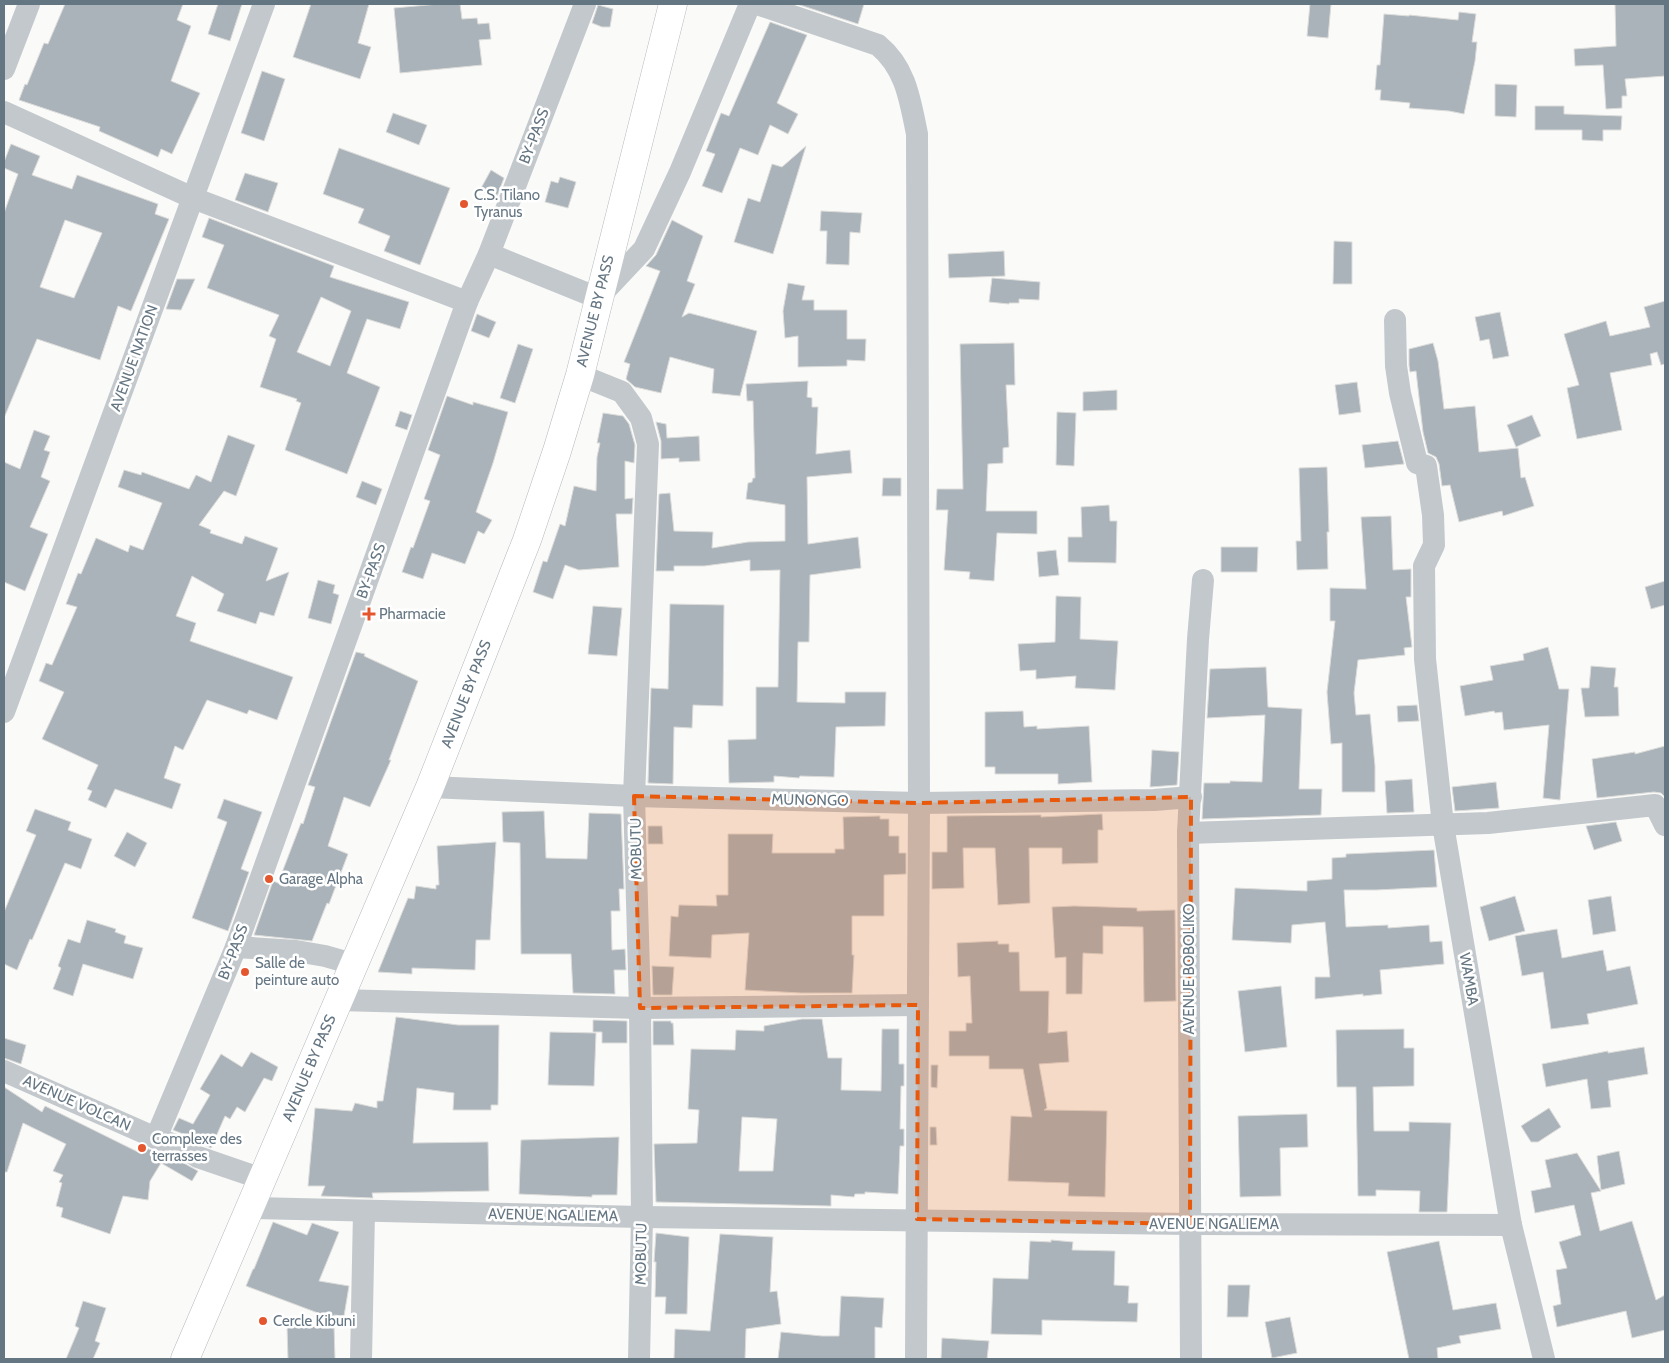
<svg xmlns="http://www.w3.org/2000/svg" width="1669" height="1363" font-family="Cabin,sans-serif">
<style>
.building{fill:#aab3b9;stroke:#dcdcda;fill-rule:evenodd}
.lines{fill:none;stroke-linecap:round;stroke-linejoin:round}
.highway-casing{stroke:#b4b9bd;stroke-width:29}
.minor{stroke:#c3c8cc;stroke-width:22}
.highway{stroke:#fff;stroke-width:28}
.marked{fill:#e8590c;fill-opacity:0.2;stroke:#e8590c;stroke-width:4;stroke-dasharray:10 6;stroke-linejoin:round}
.poi-dot{fill:#e4572e;stroke:#fff;stroke-width:2}
.labels{text-anchor:middle;stroke-width:5;stroke-linejoin:round;paint-order:stroke}
.street-label{font-size:15px;fill:#657683;stroke:#fff}
.poi-label{font-size:15px;fill:#657683;stroke:#fff;text-anchor:start}
</style>
<rect width="100%" height="100%" fill="#fafaf8"/>
<g class="building">
<path d="M65 4H183L177 20 191 26 171 81 200 93 172 154 161 149 158 157 99 131 100 127 19 100 25 84 27 85 44 43 48 44Z"/>
<path d="M218 4H242L230 41 208 34Z"/>
<path d="M311 4H369L358 43 371 47 360 79 293 57Z"/>
<path d="M439 4H460L462 19 477 18 478 24 489 23 491 39 479 40 482 65 400 73 394 8Z"/>
<path d="M797 4H864L858 24Z"/>
<path d="M1310 4H1331L1328 38 1307 36Z"/>
<path d="M1615 4H1665V76L1625 79 1627 96H1622V108L1606 109 1603 65 1575 66 1574 49 1616 46Z"/>
<path d="M598 5 613 9 610 27H602L592 23Z"/>
<path d="M1459 12 1476 14 1472 42H1477L1475 61 1464 114 1449 111 1409 108 1410 103 1380 100 1381 90H1375L1377 65H1380L1384 14 1409 16V15L1458 20Z"/>
<path d="M770 22 807 35 777 103 798 114 788 134 770 125 758 155 740 148 722 193 702 186 715 154 706 151 721 113 729 116Z"/>
<path d="M262 71 285 79 264 141 241 133Z"/>
<path d="M1495 84 1517 85 1516 117 1495 116Z"/>
<path d="M1535 106H1564V114L1622 116 1621 130H1603V141L1582 140V130H1535Z"/>
<path d="M393 113 427 125 419 145 386 132Z"/>
<path d="M11 144 40 156 32 175 72 189 77 175 158 204 155 214 169 219 131 311 118 306 100 360 37 339 4 418V213L18 174 4 168V162ZM65 220 102 233 74 298 40 287Z"/>
<path d="M806 146 773 254 734 242 748 198 760 202 772 164 782 167Z"/>
<path d="M339 148 450 188 420 265 384 251 390 236 358 223 364 209 323 194Z"/>
<path d="M491 170 504 178 496 199 480 190Z"/>
<path d="M245 173 278 183 268 212 235 200Z"/>
<path d="M560 177 576 182 568 208 545 202 551 181 558 183Z"/>
<path d="M821 211 862 213 860 233 850 232 849 265 826 264 827 231H820Z"/>
<path d="M209 218 334 266 330 277 409 302 400 329 367 319 347 373 380 387 347 474 285 450 301 403 296 401 297 399 260 387 276 339 269 336 279 315 207 288 224 245 202 237ZM321 297 351 311 330 366 297 352Z"/>
<path d="M672 220 703 236 687 281 695 284 682 317 689 313 757 331 740 396 712 393 714 369 670 357 661 393 635 387 626 379 630 364 624 362 660 271 646 266 656 255Z"/>
<path d="M1334 241 1352 242V284H1333Z"/>
<path d="M1004 251 1005 276 949 278 948 254Z"/>
<path d="M992 278 1040 282 1039 300 1019 299V303H1009V304L989 302Z"/>
<path d="M177 279H195L181 310 166 309Z"/>
<path d="M788 283 805 286 802 300H814V310H847V339H866L865 361 847 360V366L798 367V336L785 338 783 311Z"/>
<path d="M1665 301V364L1661 365 1657 352 1650 354 1652 365 1610 373 1622 430 1577 439 1567 388 1579 385 1564 334 1606 321 1610 336 1650 327 1644 307Z"/>
<path d="M1500 312 1509 356 1493 359 1489 339 1480 341 1475 317Z"/>
<path d="M477 314 496 322 489 338 471 331Z"/>
<path d="M1014 343 1015 385H1006L1009 447 1003 448V463L988 464 986 511H1037V534L997 533 994 581 969 579 970 572 944 570 948 510H936L937 489H963L960 344Z"/>
<path d="M1433 343 1438 361 1444 409 1475 406 1479 452 1518 448 1521 478 1525 477 1534 506 1503 516 1502 511 1459 522 1450 485 1442 486 1439 464 1436 457 1428 453 1423 432 1416 371 1410 372 1409 365V349Z"/>
<path d="M518 344 533 349 515 403 500 398Z"/>
<path d="M808 381 807 397 812 398V407H818L816 454 850 450 852 473 807 477 808 544 858 537 861 568 810 575 809 642H798L797 702 845 703V692H886L885 726 836 727 834 777 800 776 799 778 774 776V782L729 783 728 740 756 739V687H778L780 570 750 571V560L704 566H674V571H656L659 494 670 493 674 531 713 532 712 548 748 542 785 541V505L746 499 748 483 752 482 753 478H755L753 401H747L746 384Z"/>
<path d="M1357 382 1361 412 1339 415 1335 385Z"/>
<path d="M1117 390V410L1083 411V392Z"/>
<path d="M447 396 473 405V402L508 412 493 463 476 512 492 520 484 534 478 531 465 564 432 553 423 579 402 572 411 547 413 548 430 501 424 499 440 455 428 450Z"/>
<path d="M400 411 412 415 407 430 395 426Z"/>
<path d="M1057 412 1076 413 1074 466 1056 465Z"/>
<path d="M603 413 623 416 629 424 635 445 634 463 625 461V499L633 498 632 514H616L619 567 579 570 565 565 553 599 533 592 543 561 547 562 560 524 565 526 574 486 596 491 597 457 600 443H597Z"/>
<path d="M1532 415 1541 436 1516 447 1507 425Z"/>
<path d="M656 422 666 424 667 438 699 436 700 461 679 462V458L661 459V441Z"/>
<path d="M34 430 50 436 44 450 50 452 41 477 50 481 30 527 48 534 25 591 4 582V462L20 469Z"/>
<path d="M228 435 255 445 236 496 224 491 199 525 211 530 210 533 242 544 245 536 278 548 266 581 289 572 274 616 260 612 256 624 217 611 224 594 192 576 176 616 196 623 190 641 293 677 277 720 249 710 247 714 207 700 183 750 175 746 164 778 181 784 172 809 115 789 106 808 88 800 92 791 87 789 98 765 42 739 64 692 39 681 46 663 52 665 77 607 66 604 78 573 81 574 96 538 128 552 130 545 143 550 162 503 118 487 124 470 141 475 142 472 189 489 196 475 211 482Z"/>
<path d="M1398 441 1404 464 1365 468 1362 445Z"/>
<path d="M1327 467 1329 532H1327L1328 569 1297 570 1296 541H1301L1299 468Z"/>
<path d="M883 478H901V496H882Z"/>
<path d="M362 481 382 489 376 505 356 497Z"/>
<path d="M1109 505 1110 521H1117L1116 563 1068 562V537H1082L1081 507Z"/>
<path d="M1391 516 1393 570 1411 569V597H1406L1412 647 1404 648 1405 655 1358 660 1354 693 1356 715 1370 714 1375 766V792H1342V743L1331 744 1327 692 1335 621H1330V588L1366 589 1361 517Z"/>
<path d="M1221 547H1258L1257 572H1221Z"/>
<path d="M1056 550 1059 575 1039 577 1037 552Z"/>
<path d="M318 580 335 585 333 593 339 595 331 624 308 618Z"/>
<path d="M1665 581V605L1651 609 1645 587Z"/>
<path d="M1056 596 1081 597 1080 639 1118 641 1115 690 1075 688 1076 676 1036 679V670L1020 671 1018 644 1055 642Z"/>
<path d="M670 604 724 605 723 706 693 705 692 728 674 727 673 784 648 783 651 688 668 689Z"/>
<path d="M593 606 622 608 617 656 588 654Z"/>
<path d="M1548 647 1559 689H1569L1560 800 1543 798 1549 725 1504 730 1502 712 1495 713 1494 711 1465 716 1460 686 1493 680 1490 666 1524 660 1523 654Z"/>
<path d="M356 652 365 654 364 656 418 681 389 760H391L370 807 344 797 328 846 348 854 329 904 327 903 312 941 254 935 273 881 278 883 301 823 303 824 315 787 308 785Z"/>
<path d="M1591 666 1616 668 1614 687H1618L1619 716 1585 717 1581 688H1589Z"/>
<path d="M1266 667 1268 707 1302 709 1299 789H1322L1321 815 1202 819 1204 783H1230V781L1262 782 1265 715 1207 718 1210 669Z"/>
<path d="M1417 705 1419 721 1398 722 1397 706Z"/>
<path d="M1023 711 1024 727 1037 726V729L1089 726 1092 782 1058 784V774H995V767H985V712Z"/>
<path d="M1665 746V797L1661 793 1654 792 1597 798 1592 759 1635 752V754Z"/>
<path d="M1152 750 1179 752 1177 785 1150 787Z"/>
<path d="M1412 779 1414 812 1387 813 1385 781Z"/>
<path d="M1496 782 1499 808 1455 811 1452 787Z"/>
<path d="M224 799 262 812 241 869 249 872 228 931 192 918 227 822 217 818Z"/>
<path d="M35 809 71 822 68 830 92 839 81 869 65 863 32 940 30 939 17 970 4 964V912L36 835 26 831Z"/>
<path d="M544 811 546 858 587 859 589 813 621 814 624 889H619L620 911H611L612 950 625 949 626 970H614L615 994 573 993 571 954H521L520 843 503 842 502 812Z"/>
<path d="M1102 814 1103 830H1098V863L1062 864V848H1029L1030 903 998 905 995 848H963L964 888 932 889V852H947V816L1041 815V817Z"/>
<path d="M880 816V819H889V836H899V853H906V874L884 875V916H852V955H854L852 993H801L745 990 749 933 712 935 711 958 669 956 671 916 678 917 679 905 717 906 716 895H728V834H773L772 853H835V849H844L843 817Z"/>
<path d="M1616 822 1622 841 1594 850 1586 826Z"/>
<path d="M648 826H662L663 844H648Z"/>
<path d="M127 832 147 843 135 867 114 856Z"/>
<path d="M496 842 490 940H476L475 970 412 968V974L378 972 408 898 414 899 416 886 436 889V885H439L437 846Z"/>
<path d="M1434 850 1437 887 1376 890H1344L1346 927 1388 925V928L1429 925 1430 942 1442 941 1444 964 1380 970 1382 994 1363 996V994L1315 999V977H1330L1325 922 1292 925 1291 943 1232 940 1235 888 1307 891V881L1332 879V858L1346 857V854Z"/>
<path d="M1515 896 1525 931 1489 941 1480 907Z"/>
<path d="M1611 896 1616 931 1593 935 1588 900Z"/>
<path d="M1074 906 1137 908V911L1175 910 1176 1001 1144 1002 1143 927 1103 926V954L1083 953 1082 994H1066V957L1055 958 1052 907Z"/>
<path d="M87 920 116 929 115 932 126 936 124 943 143 948 133 979 83 964 73 996 53 989 61 968 58 966 68 939 80 943Z"/>
<path d="M1557 929 1562 958 1603 950 1607 971 1630 966 1638 1004 1587 1014 1589 1024 1551 1029 1543 972 1522 976 1515 936Z"/>
<path d="M998 941V944H1009V952H1019L1020 991H1049L1048 1033 1067 1031 1069 1062 1039 1064 1047 1108 1044 1110 1107 1111 1105 1197 1068 1196 1069 1183 1008 1181 1011 1116 1032 1117 1023 1069H989V1056H949V1031H966V1023H972L970 976 958 977 957 943Z"/>
<path d="M652 966 674 967 672 995H653Z"/>
<path d="M1281 986 1287 1047 1245 1052 1238 991Z"/>
<path d="M396 1017 458 1025H499L498 1105H491V1110H453L454 1093 417 1088 413 1143 488 1142 489 1191 372 1193 373 1198 321 1196 325 1186H308L315 1108 352 1111 355 1103 377 1108V1101H383Z"/>
<path d="M802 1019H822L828 1058H842L841 1090 881 1091 882 1029H899V1064H904V1086H901L900 1129H904V1146H900L898 1194 865 1192V1194H855L854 1197 831 1195V1206L656 1202 654 1144 697 1143 699 1110 688 1109 691 1049 735 1050 736 1030 764 1031V1026ZM742 1117 777 1119 773 1171H739Z"/>
<path d="M593 1020 627 1021V1043H602V1032H593Z"/>
<path d="M653 1021H671V1023H673L674 1045H653Z"/>
<path d="M1404 1029V1048H1414V1086L1373 1087 1374 1131H1409V1122L1451 1123 1447 1212H1419L1420 1191 1376 1190V1196H1358L1356 1087H1337L1336 1030Z"/>
<path d="M550 1032 596 1033 594 1086 548 1085Z"/>
<path d="M4 1038 26 1045 21 1064 4 1058Z"/>
<path d="M1644 1047 1648 1074 1608 1081 1611 1107 1591 1109 1587 1079 1546 1087 1542 1064 1608 1051V1053Z"/>
<path d="M251 1052 278 1067 272 1081 264 1078 245 1112 237 1107 230 1119 225 1116 211 1148 204 1145 191 1137 173 1130 179 1118 193 1124 210 1095 200 1089 221 1054 242 1067Z"/>
<path d="M931 1065H938L937 1088 931 1087Z"/>
<path d="M4 1087 42 1112 45 1106 142 1154 146 1148 180 1161 198 1171 192 1181 161 1163 150 1181 148 1200 123 1196 110 1234 61 1217 63 1208 56 1206 62 1183 59 1182 63 1175 53 1171 66 1144 23 1123 7 1172H4Z"/>
<path d="M1549 1108 1561 1127 1538 1142H1531L1521 1126Z"/>
<path d="M1307 1114 1308 1147 1280 1148 1281 1196 1240 1197 1238 1116Z"/>
<path d="M930 1127H936L937 1145H930Z"/>
<path d="M619 1137 617 1195H592V1197L519 1194 521 1140Z"/>
<path d="M1619 1151 1625 1184 1601 1190 1597 1156Z"/>
<path d="M1577 1153 1601 1191 1591 1193 1600 1231 1632 1221 1656 1300 1665 1295V1330L1632 1338 1626 1311 1557 1327 1553 1306 1561 1304 1556 1270 1567 1268 1559 1242 1581 1235 1574 1205 1535 1213 1531 1191 1551 1187 1545 1160Z"/>
<path d="M273 1222 307 1235 312 1223 339 1232 319 1281 349 1286 344 1316 334 1315V1319L246 1286 253 1269H254Z"/>
<path d="M656 1233 689 1237 687 1314H665L666 1297H655L656 1262H654Z"/>
<path d="M720 1234 773 1237 770 1292 777 1291 781 1324 746 1329 745 1359H674L675 1329 710 1331Z"/>
<path d="M1051 1240 1073 1242 1072 1250 1115 1251 1114 1285 1129 1286 1128 1303H1138L1137 1322 1042 1320V1335L991 1334 993 1278 1028 1279 1030 1241 1051 1242Z"/>
<path d="M1439 1241 1453 1310 1496 1303 1501 1329 1459 1336 1461 1343 1437 1348 1438 1359H1409L1387 1252Z"/>
<path d="M1228 1285H1250L1248 1317H1227Z"/>
<path d="M841 1296 884 1298 882 1328 875 1327V1359H778L781 1332 822 1336H839Z"/>
<path d="M83 1301 106 1308 95 1341 100 1343 93 1359H66L79 1328 75 1326Z"/>
<path d="M1290 1317 1297 1353 1272 1358 1265 1322Z"/>
<path d="M334 1326 335 1359H288L287 1327Z"/>
<path d="M942 1338 989 1341 987 1359H941Z"/>
</g>
<g class="lines">
<defs>
<path id="highway" d="M185 1359 430 787 527 540 557 451 580 375 673 4"/>
</defs>
<use href="#highway" class="highway-casing"/>
<g class="minor">
<path d="M757 4 878 45C906 68 910 100 917 134L919 803 916 1359"/>
<path d="M4 69 29 4"/>
<path d="M4 112 193 198 467 302"/>
<path d="M489 254 598 298 644 249 680 172 750 4"/>
<path d="M1395 320 1396 366 1400 393 1417 463 1426 466 1433 515 1434 545 1424 566 1425 659 1443 825 1511 1225 1544 1359"/>
<path d="M580 375 622 392 641 418 648 444 634 796 640 1008 642 1217 639 1359"/>
<path d="M4 712 264 4"/>
<path d="M430 787 634 796 919 803 1154 800 1191 797"/>
<path d="M1188 833 1488 823 1655 805 1665 825"/>
<path d="M236 947 296 951 325 956 353 964"/>
<path d="M338 1000 640 1008 918 1005"/>
<path d="M4 1071 156 1138 186 1149 198 1157 262 1179"/>
<path d="M156 1138 236 947 467 302 489 254 585 4"/>
<path d="M250 1208 642 1217 1190 1224 1511 1225"/>
<path d="M361 1359 364 1212"/>
<path d="M1191 1359 1188 833 1198 639 1203 580"/>
</g>
<use href="#highway" class="highway"/>
</g>
<path class="marked" d="M634 796 919 803 1191 797 1190 1224 917 1219 918 1005 640 1008Z"/>
<g class="poi-dot">
<circle cx="464" cy="204" r="5"/>
<path d="M366.5 606.5h5v5h5v5h-5v5h-5v-5h-5v-5h5z"/>
<circle cx="269" cy="879" r="5"/>
<circle cx="245" cy="972" r="5"/>
<circle cx="142" cy="1148" r="5"/>
<circle cx="263" cy="1321" r="5"/>
</g>
<g class="labels">
<g class="street-label">
<text transform="translate(534 136) rotate(-69)" y="5">BY-PASS</text>
<text transform="translate(595 311) rotate(-76)" y="5">AVENUE BY PASS</text>
<text transform="translate(134 358) rotate(-70)" y="5">AVENUE NATION</text>
<text transform="translate(371 571) rotate(-70)" y="5">BY-PASS</text>
<text transform="translate(466 694) rotate(-69)" y="5">AVENUE BY PASS</text>
<text transform="translate(810 800) rotate(1)" y="5">MUNONGO</text>
<text transform="translate(636 849) rotate(-91)" y="5">MOBUTU</text>
<text transform="translate(233 952) rotate(-69)" y="5">BY-PASS</text>
<text transform="translate(1189 969) rotate(-90)" y="5">AVENUE BOBOLIKO</text>
<text transform="translate(1469 979) rotate(80)" y="5">WAMBA</text>
<text transform="translate(309 1068) rotate(-67)" y="5">AVENUE BY PASS</text>
<text transform="translate(77 1103) rotate(24)" y="5">AVENUE VOLCAN</text>
<text transform="translate(553 1215) rotate(1)" y="5">AVENUE NGALIEMA</text>
<text x="1214" y="1229">AVENUE NGALIEMA</text>
<text transform="translate(641 1254) rotate(-89)" y="5">MOBUTU</text>
</g>
<g class="poi-label">
<text x="474" y="200">C.S. Tilano<tspan x="474" dy="17">Tyranus</tspan></text>
<text x="379" y="619">Pharmacie</text>
<text x="279" y="884">Garage Alpha</text>
<text x="255" y="968">Salle de<tspan x="255" dy="17">peinture auto</tspan></text>
<text x="152" y="1144">Complexe des<tspan x="152" dy="17">terrasses</tspan></text>
<text x="273" y="1326">Cercle Kibuni</text>
</g>
</g>
<rect width="1669" height="1363" fill="none" stroke="#657683" stroke-width="10"/>
</svg>
